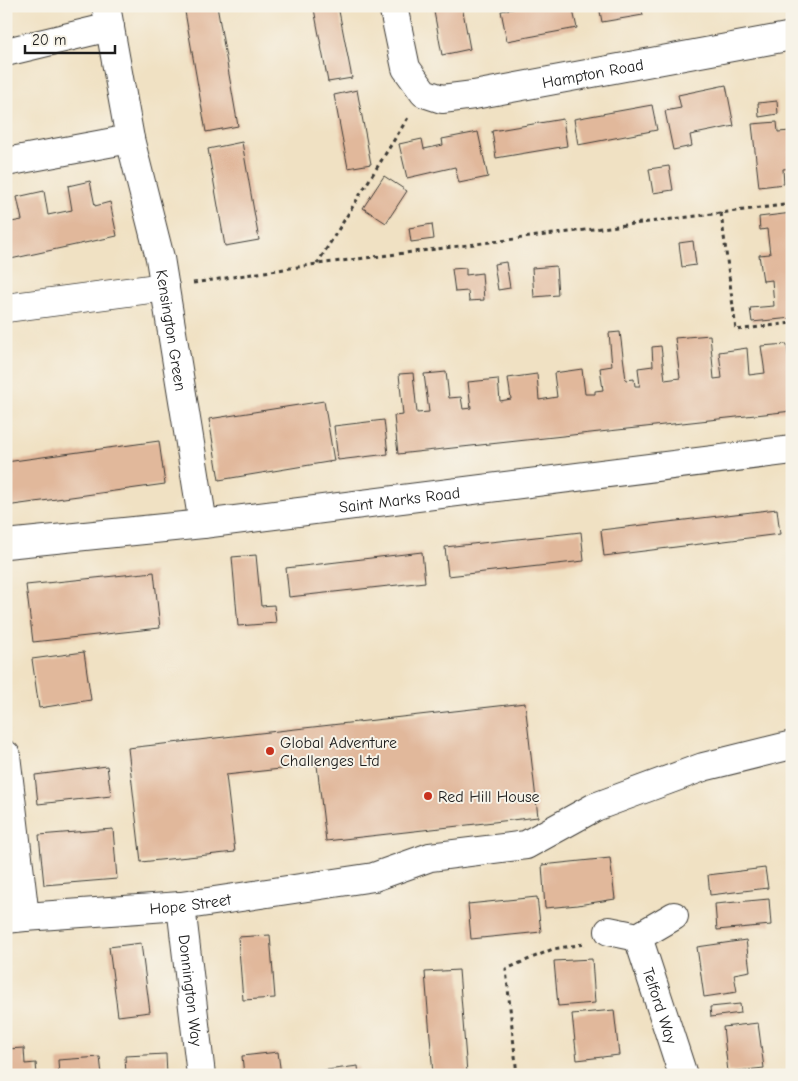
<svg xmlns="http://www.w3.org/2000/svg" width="798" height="1081" font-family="'Comic Neue',sans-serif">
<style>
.building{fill:#e1b89b}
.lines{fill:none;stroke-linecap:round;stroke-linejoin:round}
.minor-casing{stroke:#3c3a35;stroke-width:30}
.path{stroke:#3c3a35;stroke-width:3;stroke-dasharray:4 4;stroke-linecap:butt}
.minor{stroke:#fff;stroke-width:28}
.poi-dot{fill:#c8321e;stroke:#f7f3e8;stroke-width:2}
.labels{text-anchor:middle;stroke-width:4;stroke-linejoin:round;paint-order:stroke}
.street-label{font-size:16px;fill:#1c1c1c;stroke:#f7f3e8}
.poi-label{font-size:16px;fill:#1c1c1c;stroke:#f7f3e8;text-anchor:start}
</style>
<rect width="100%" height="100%" fill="#f7f3e8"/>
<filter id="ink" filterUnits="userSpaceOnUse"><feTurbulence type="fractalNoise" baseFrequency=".02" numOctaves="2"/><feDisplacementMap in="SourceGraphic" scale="10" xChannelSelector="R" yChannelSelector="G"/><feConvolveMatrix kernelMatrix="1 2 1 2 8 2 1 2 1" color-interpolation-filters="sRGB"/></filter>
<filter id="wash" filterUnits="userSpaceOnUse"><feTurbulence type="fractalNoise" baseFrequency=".0096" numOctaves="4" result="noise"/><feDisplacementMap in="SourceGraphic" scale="20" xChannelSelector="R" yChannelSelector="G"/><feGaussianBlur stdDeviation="1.12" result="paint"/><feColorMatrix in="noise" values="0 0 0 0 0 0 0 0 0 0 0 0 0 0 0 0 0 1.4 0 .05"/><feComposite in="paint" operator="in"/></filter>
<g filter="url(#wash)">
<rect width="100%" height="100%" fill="#f0e1c3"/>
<g id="blocks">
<g class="building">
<path d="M184 6H217L238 126 206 132Z"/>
<path d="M326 6H338L352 78 328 82 314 9Z"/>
<path d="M433 6H462L470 49 442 55Z"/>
<path d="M528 6H572L577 28 507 41 501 11Z"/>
<path d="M599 6H641L643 15 602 22Z"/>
<path d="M726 85 734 126 690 135 692 146 673 150 665 111 681 108 678 95Z"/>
<path d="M357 90 371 164 348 168 334 95Z"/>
<path d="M777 101 778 114 759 117 758 103Z"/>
<path d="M652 105 657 130 578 145 574 119Z"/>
<path d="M563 119 567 146 496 158 492 131Z"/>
<path d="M777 122 778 132 791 131 792 168 783 169 784 184 759 187 752 124Z"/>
<path d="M478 132 488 177 459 183 455 167 407 178 399 144 422 139 424 149 443 145 442 139Z"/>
<path d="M242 142 259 240 225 246 208 149Z"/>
<path d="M669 166 673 190 653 193 649 169Z"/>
<path d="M384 176 407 191 386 223 363 208Z"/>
<path d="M90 181 95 206 110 202 117 236 6 260V223L22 220 17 197 44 191 48 215 72 210 68 186Z"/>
<path d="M792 213V318L752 322 750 308 774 306 772 280 763 281 759 255 770 254 767 229 760 230 759 217Z"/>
<path d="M432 224 434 239 411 242 409 228Z"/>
<path d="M693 241 696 265 682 267 679 243Z"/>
<path d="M506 262 510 288 498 290 494 264Z"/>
<path d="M556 266 558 295 534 297 532 268Z"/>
<path d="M466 268V275L482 273 484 300 469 301 468 291 455 292 452 269Z"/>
<path d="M620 332 626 380 634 379 635 386H640L638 368 653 366 652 347 661 346 665 380 680 378 675 338 710 335 714 379 722 378 719 352 747 348 749 375 765 373 761 346 787 344 790 370H792V411L398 454 394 416 403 415 399 374 413 373 417 413 429 412 424 374 436 373 446 372 449 398 461 397 463 409 471 408 468 382 498 379 500 401 511 399 508 378 537 374 539 400 557 397 554 373 582 369 585 394H595V391L603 390 600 368 612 366 609 333Z"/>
<path d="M324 401 334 461 219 480 209 419Z"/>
<path d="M384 420 388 454 338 460 334 426Z"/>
<path d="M159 441 165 484 6 506V462Z"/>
<path d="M777 509 780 534 604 556 601 530Z"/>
<path d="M581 532 584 561 448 576 445 547Z"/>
<path d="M422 552 425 582 289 597 286 568Z"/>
<path d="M256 555 261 606 274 605 276 623 238 626 232 557Z"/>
<path d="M154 572 160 628 33 642 26 585Z"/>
<path d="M84 652 91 700 39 708 32 659Z"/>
<path d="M525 703 538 817 326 841 317 765 226 775 235 852 141 862 128 748Z"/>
<path d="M107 766 111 796 38 804 35 775Z"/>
<path d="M113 829 117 879 44 885 39 835Z"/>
<path d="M610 858 615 899 578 905 545 908 542 865Z"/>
<path d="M765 868 768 888 710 895 708 875Z"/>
<path d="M537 897 541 932 471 939 468 904Z"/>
<path d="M769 899 771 925 717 930 715 904Z"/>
<path d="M270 935 275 998 243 1000 238 937Z"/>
<path d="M746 940 750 971 734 974 737 992 704 997 697 947Z"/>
<path d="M141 943 150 1012 118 1016 109 947Z"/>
<path d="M592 959 595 1003 558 1006 554 961Z"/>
<path d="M459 970 467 1073 433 1075 425 972Z"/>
<path d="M740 1004 741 1013 711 1017 710 1007Z"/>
<path d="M614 1010 619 1055 577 1060 572 1014Z"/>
<path d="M758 1023 764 1068 728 1072 723 1027Z"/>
<path d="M24 1048 25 1064 36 1063 37 1075H6V1049Z"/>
<path d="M278 1052 281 1075H244L242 1056Z"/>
<path d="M166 1054 167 1075H126L125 1056Z"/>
<path d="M100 1057 102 1075H59L58 1060Z"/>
<path d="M358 1066 359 1075H312L311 1072Z"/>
</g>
</g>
</g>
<g filter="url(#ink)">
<use href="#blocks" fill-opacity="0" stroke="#3c3a35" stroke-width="1"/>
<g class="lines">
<defs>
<g id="minor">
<path id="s1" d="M106 6 130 139 160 258 203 524"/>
<path id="s2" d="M393 6 406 68 424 93 442 99 474 95 792 36"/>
<path d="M6 52 110 27"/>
<path d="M6 162 130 139"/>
<path d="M6 308 165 287"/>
<path id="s3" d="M6 544 203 524 792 450"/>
<path d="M6 755 25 917"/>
<path id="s4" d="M181 906 201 1075"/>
<path id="s5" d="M6 919 25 917 181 906 374 877 430 857 526 845 595 807 703 767 792 745"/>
<path d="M609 931 638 937 674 916"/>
<path id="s6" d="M638 937 683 1075"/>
</g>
</defs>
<use href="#minor" class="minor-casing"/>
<g class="path">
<path d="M721 213 736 330 792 323"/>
<path d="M317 264 409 116"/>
<path d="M193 283 317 264 792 204"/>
<path d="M517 1075 506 969 553 949 584 944"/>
</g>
<use href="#minor" class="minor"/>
</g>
</g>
<g class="poi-dot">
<circle cx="270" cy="751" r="5"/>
<circle cx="428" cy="796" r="5"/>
</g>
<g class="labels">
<g class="street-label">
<text dy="6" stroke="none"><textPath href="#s2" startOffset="266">Hampton Road</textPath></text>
<text dy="6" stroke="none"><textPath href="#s1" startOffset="331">Kensington Green</textPath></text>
<text dy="6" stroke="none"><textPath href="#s3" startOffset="396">Saint Marks Road</textPath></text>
<text dy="6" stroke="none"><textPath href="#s5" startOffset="185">Hope Street</textPath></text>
<text dy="6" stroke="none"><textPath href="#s4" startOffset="85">Donnington Way</textPath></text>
<text dy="6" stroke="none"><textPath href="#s6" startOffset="72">Telford Way</textPath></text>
</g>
<g class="poi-label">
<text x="280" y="748">Global Adventure<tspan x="280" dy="18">Challenges Ltd</tspan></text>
<text x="438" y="802">Red Hill House</text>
</g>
</g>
<rect width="798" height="1081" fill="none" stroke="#f7f3e8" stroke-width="25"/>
<path d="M25 45v8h90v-8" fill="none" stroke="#1c1c1c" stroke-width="2.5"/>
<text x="32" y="45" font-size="15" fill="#1c1c1c" stroke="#f7f3e8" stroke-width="4" paint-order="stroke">20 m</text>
</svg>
